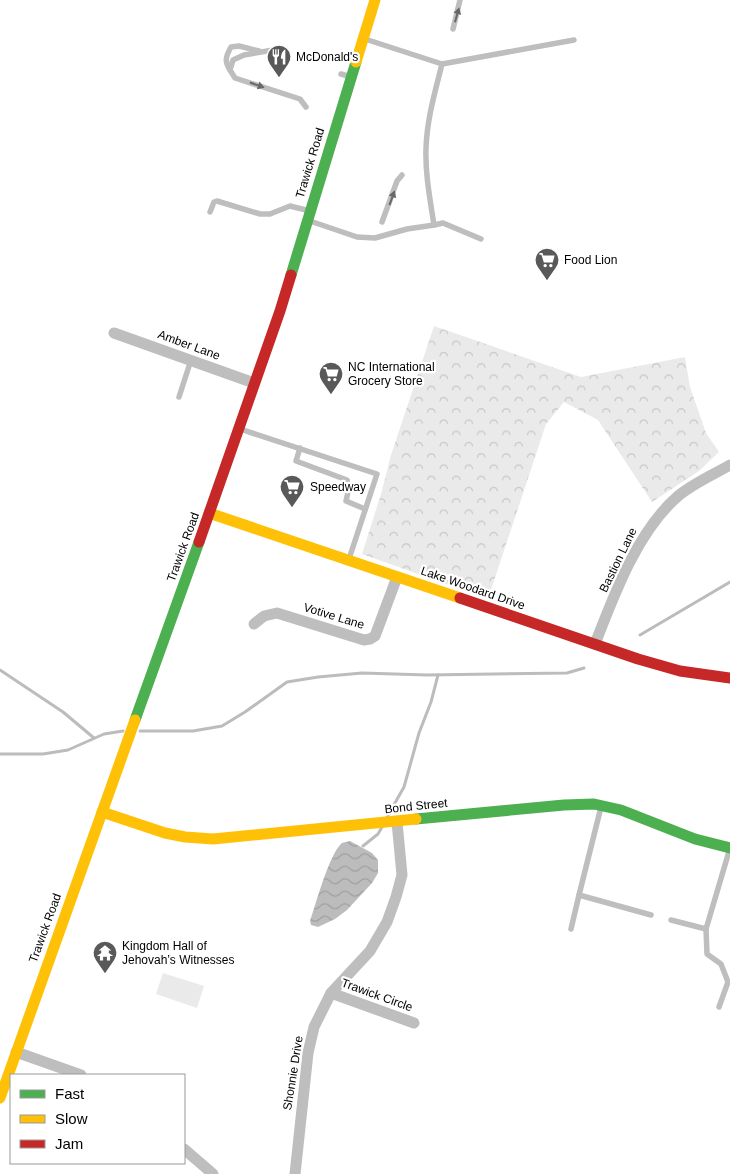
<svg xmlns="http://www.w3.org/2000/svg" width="730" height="1174" font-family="Arial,sans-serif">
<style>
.grass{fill:#eaeaea}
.forest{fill:url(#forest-crowns)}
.water{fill:url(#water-waves)}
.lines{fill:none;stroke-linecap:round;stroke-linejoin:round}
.stream{stroke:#bcbcbc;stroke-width:3}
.lane{stroke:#bebebe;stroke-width:5.5}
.street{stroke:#bebebe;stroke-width:11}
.fast{stroke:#4caf50;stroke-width:11}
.slow{stroke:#ffc107;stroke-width:11}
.jam{stroke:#c62828;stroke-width:11}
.oneway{fill:#686868}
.labels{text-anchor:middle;stroke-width:4.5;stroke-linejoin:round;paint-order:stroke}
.poi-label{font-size:12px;fill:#000;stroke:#fff;text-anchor:start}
.street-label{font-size:12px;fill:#000;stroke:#fff}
</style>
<defs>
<pattern id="forest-crowns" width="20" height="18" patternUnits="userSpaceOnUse" patternTransform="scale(1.25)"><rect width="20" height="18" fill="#eaeaea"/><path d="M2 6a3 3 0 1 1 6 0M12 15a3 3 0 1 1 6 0" fill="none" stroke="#c7c7c7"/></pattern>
<pattern id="water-waves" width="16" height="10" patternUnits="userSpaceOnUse" patternTransform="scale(1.25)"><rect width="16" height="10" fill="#bcbcbc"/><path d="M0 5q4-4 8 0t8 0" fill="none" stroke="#a0a0a0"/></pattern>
</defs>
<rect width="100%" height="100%" fill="#fff"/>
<path class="grass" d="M163 973 204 986 197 1008 156 994Z"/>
<path class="forest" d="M434 326 581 377 685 357 690 387 706 433 719 452 699 471 652 502 598 420 564 402 546 424 488 599 362 554 381 494 391 455Z"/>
<path class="water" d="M350 841 372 853 378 860V873L372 883 347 910 335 919 318 927 311 925 310 921C316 904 329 854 342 843 345 842 347 842 350 841Z"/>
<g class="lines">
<g class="stream">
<path d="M640 635 730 582"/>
<path d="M0 670 63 712 94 738"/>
<path d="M140 731H193L222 726 245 712 287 682 318 677 362 673 427 675 567 673 584 668"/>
<path d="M0 754H43L68 750 104 734 123 731"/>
<path d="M387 817 404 787 419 733 431 702 438 675"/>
<path d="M363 846 378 834 382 827"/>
</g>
<g class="lane">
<path d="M453 29 460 0"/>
<path d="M365 39 442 64"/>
<path d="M273 50 244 55 233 60 230 70 235 78 300 99 306 107"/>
<path d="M230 70C224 61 226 56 231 47L239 46 259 51"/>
<path d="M341 74 351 77"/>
<path d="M210 212 214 202 217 201 260 214H270L290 206 310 211"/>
<path d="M307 220 357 237 375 238 407 229 434 225"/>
<path d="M382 222 397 181 402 175"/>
<path d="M481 239 443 223 434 225C430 199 425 173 426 148 427 119 435 92 442 64L574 40"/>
<path d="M179 397 191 360"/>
<path d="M240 429 377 474 349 559"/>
<path d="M300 448 296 461 347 480 349 488 346 501 365 509"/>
<path d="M601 807 579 895 651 915"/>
<path d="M671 920 706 929 730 848"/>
<path d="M571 929 579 895"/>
<path d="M706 929 707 954 721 964 728 982 719 1007"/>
</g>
<g class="street">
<path d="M114 333 254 383"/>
<path d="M254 624 264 616 277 613 364 640 370 639 375 636 397 577"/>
<path d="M595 644C614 595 637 532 677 497 692 484 713 475 730 465"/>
<path d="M331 993 414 1023"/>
<path d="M16 1052 81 1075"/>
<path d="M184 1149 213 1174"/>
<path d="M295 1174 308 1053 314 1027 331 993 370 951 387 922 396 897 402 875 397 822"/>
</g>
<g class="fast">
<path d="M291 275 356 62"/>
<path d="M135 720 199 542"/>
<path d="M416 819 564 805 594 804 621 810 695 839 730 848"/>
</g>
<g class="slow">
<path d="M356 62 375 0"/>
<path d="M209 513 460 598"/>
<path d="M102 812 165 833 185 837 213 839 416 819"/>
<path d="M0 1098 135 720"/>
</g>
<g class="jam">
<path d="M199 542 280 311 291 275"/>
<path d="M460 598 638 659 680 671 730 678"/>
</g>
</g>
<defs><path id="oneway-solid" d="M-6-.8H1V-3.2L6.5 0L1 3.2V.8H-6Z" transform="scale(1.25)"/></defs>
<g class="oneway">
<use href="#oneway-solid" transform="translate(457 15) rotate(-74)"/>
<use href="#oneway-solid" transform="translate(257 85) rotate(19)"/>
<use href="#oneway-solid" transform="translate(392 198) rotate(-70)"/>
</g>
<defs>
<symbol id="restaurant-pin" viewBox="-11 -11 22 30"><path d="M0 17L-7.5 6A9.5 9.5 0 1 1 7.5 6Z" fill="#595959" stroke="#fff"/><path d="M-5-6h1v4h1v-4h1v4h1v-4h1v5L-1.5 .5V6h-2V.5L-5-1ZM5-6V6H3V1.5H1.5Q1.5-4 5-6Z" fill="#fff"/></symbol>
<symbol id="supermarket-pin" viewBox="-11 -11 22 30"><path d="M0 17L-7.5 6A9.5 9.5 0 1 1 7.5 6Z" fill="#595959" stroke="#fff"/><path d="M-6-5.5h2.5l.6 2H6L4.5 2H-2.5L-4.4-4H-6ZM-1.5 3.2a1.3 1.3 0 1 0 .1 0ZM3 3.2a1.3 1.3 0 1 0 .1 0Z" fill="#fff"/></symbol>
<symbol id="temple-pin" viewBox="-11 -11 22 30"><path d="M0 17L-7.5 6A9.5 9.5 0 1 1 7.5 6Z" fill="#595959" stroke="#fff"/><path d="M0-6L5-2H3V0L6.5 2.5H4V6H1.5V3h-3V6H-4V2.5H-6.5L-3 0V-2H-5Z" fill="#fff"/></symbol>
</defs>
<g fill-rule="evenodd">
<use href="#restaurant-pin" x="265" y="43" width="28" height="38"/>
<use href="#supermarket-pin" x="533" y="246" width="28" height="38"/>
<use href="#supermarket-pin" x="317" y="360" width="28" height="38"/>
<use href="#supermarket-pin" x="278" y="473" width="28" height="38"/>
<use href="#temple-pin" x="91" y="939" width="28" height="38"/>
</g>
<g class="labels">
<g class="poi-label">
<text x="296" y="61">McDonald's</text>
<text x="564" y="264">Food Lion</text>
<text x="348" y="371">NC International<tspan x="348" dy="14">Grocery Store</tspan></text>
<text x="310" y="491">Speedway</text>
<text x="122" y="950">Kingdom Hall of<tspan x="122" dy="14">Jehovah’s Witnesses</tspan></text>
</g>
<g class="street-label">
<text transform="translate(310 163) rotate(-73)" y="4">Trawick Road</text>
<text transform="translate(189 345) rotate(20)" y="4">Amber Lane</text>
<text transform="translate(183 547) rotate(-70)" y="4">Trawick Road</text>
<text transform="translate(618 560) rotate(-64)" y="4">Bastion Lane</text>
<text transform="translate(473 588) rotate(19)" y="4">Lake Woodard Drive</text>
<text transform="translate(334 616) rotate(17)" y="4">Votive Lane</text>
<text transform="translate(416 806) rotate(-6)" y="4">Bond Street</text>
<text transform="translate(45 928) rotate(-70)" y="4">Trawick Road</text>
<text transform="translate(377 995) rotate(20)" y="4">Trawick Circle</text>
<text transform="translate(293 1073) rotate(-81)" y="4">Shonnie Drive</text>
</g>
</g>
<rect x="10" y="1074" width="175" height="90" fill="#ffffff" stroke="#999999"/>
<rect x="20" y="1090" width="25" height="8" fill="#4caf50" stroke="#999999"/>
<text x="55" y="1099" font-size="15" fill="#000000">Fast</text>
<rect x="20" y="1115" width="25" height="8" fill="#ffc107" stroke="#999999"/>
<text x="55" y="1124" font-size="15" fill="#000000">Slow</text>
<rect x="20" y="1140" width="25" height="8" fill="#c62828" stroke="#999999"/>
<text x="55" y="1149" font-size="15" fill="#000000">Jam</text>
</svg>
